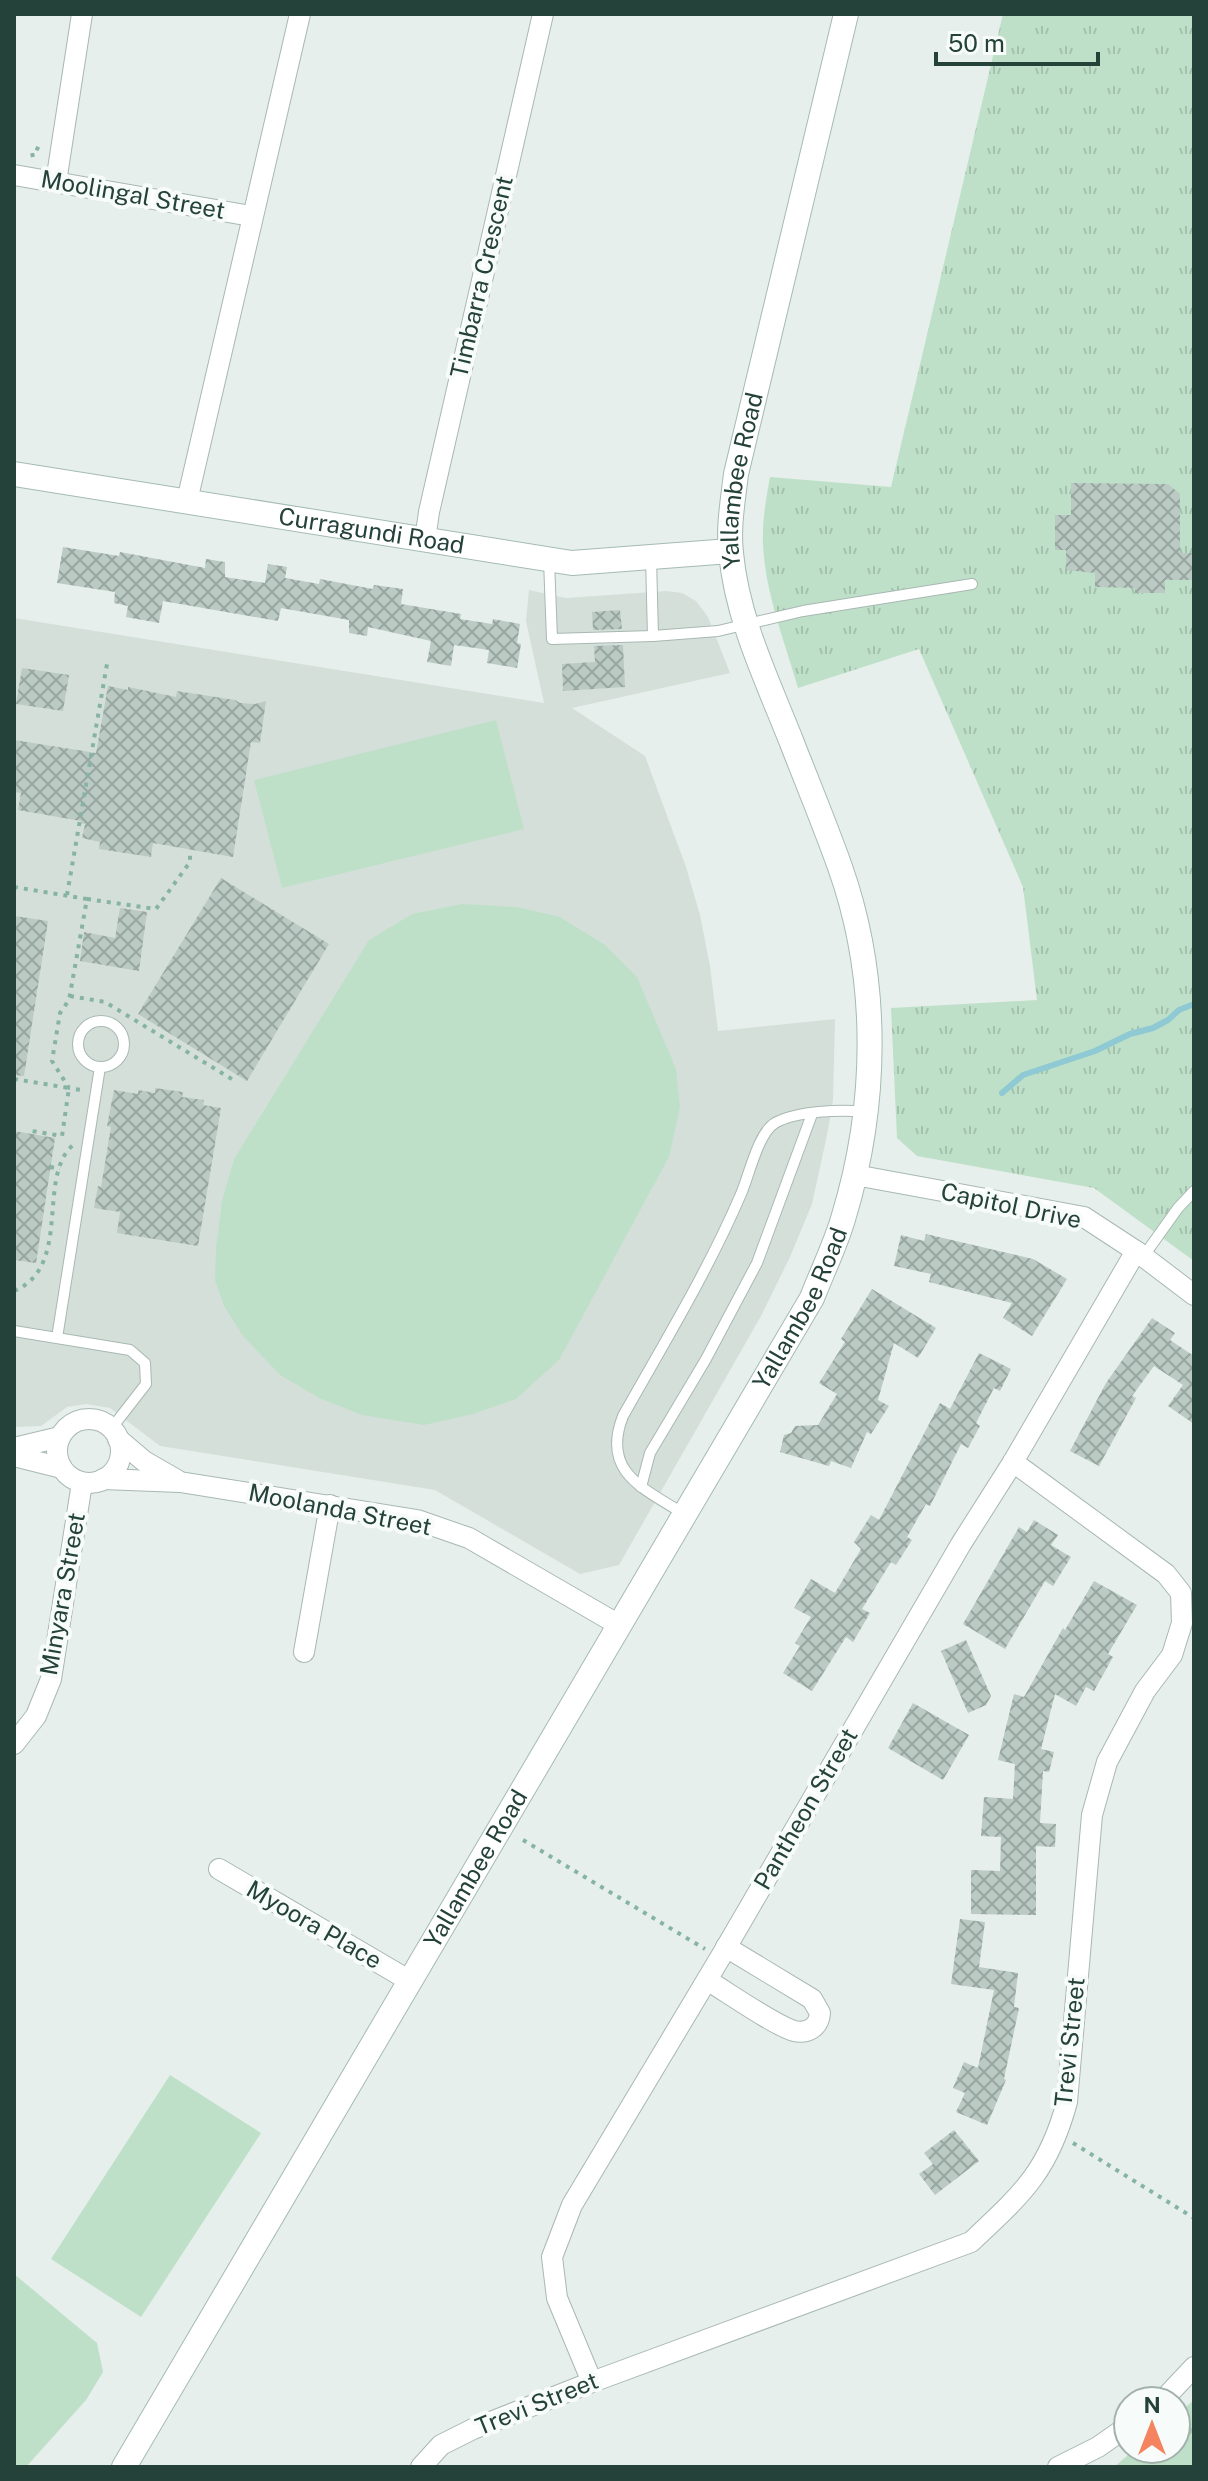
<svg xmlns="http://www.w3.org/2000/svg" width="1208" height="2481" font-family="'Public Sans',sans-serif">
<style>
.built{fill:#d4dfda}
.grass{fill:url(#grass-tufts)}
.pitch{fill:#bfe0c8}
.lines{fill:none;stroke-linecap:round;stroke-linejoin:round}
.stream{stroke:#8ec9d4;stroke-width:6}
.building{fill:url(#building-cross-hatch)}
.lane-casing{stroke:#a8b8b2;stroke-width:12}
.street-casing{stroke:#a8b8b2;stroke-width:22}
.secondary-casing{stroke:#a4bbb3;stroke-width:26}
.path{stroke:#86b3a5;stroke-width:4;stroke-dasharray:4 6;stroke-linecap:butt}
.lane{stroke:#fff;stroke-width:10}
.street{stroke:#fff;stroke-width:20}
.secondary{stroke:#fff;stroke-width:24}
.labels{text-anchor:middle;stroke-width:8;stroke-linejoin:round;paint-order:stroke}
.street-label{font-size:24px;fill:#24423a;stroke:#f7fbf9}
</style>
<defs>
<pattern id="grass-tufts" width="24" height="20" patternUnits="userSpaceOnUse" patternTransform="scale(2)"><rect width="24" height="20" fill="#bfe0c8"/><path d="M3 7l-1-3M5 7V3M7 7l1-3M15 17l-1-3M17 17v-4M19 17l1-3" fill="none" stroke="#a4c1ad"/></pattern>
<pattern id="building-cross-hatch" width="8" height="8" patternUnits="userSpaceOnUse" patternTransform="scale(2)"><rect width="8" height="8" fill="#bbcac4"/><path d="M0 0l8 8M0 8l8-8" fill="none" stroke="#98a6a0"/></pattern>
</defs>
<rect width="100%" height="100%" fill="#e6efeb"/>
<path class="built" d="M529 590 566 598 667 591 682 593 696 601 708 617 730 673 572 708 645 756 686 867 700 915 710 966 718 1031 835 1019 833 1100 827 1135 812 1204 790 1257 761 1316 619 1565 580 1574 435 1490 160 1446 110 1408 86 1404 67 1407 41 1426 14 1427V618L544 703 526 621Z"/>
<g class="grass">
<path d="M1003 14H1194V1261L1094 1188 917 1156 897 1138 891 1008 1037 1000 1023 887 919 649 798 688C785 642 765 593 763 544 762 521 766 499 770 477L891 487Z"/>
<path d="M1194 2400V2467H1114L1135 2449H1176V2415Z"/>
</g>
<g class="pitch">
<path d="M496 720 524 829 282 888 254 780Z"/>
<path d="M462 904 517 907 560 917 605 945 637 977 676 1069 680 1107 669 1157 559 1360 516 1399 473 1414 424 1425 362 1415 319 1398 280 1375 243 1336 224 1306 215 1280 216 1248 222 1201 234 1159 369 940 412 914Z"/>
<path d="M170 2075 261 2133 141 2317 51 2259Z"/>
<path d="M14 2274 97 2343 103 2372 86 2400 26 2467H14Z"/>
</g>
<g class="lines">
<path class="stream" d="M1002 1093 1023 1075 1095 1051 1130 1034 1153 1028 1168 1020 1179 1010 1194 1004"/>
</g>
<g class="building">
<path d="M1071 483 1168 484 1180 494V553H1192V580H1165V593H1135V588L1095 587V573L1066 570V550H1055V515H1071Z"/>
<path d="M63 547 119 556 120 552 205 568 206 559 225 562V577L265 583 268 564 287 567 285 578 319 584 320 579 373 589 374 585 403 589 401 604 461 614 460 619 492 624 493 619 520 624 517 643 521 644 517 668 487 663 489 650 454 645 451 666 427 662 431 641 368 627 367 636 349 633V620L281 608 278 621 163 601 159 623 126 617 128 606 114 603 115 592 57 583Z"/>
<path d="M620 610 622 629 593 630 592 612Z"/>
<path d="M623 645 625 687 563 691 562 664 595 662 594 646Z"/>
<path d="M22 668 69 675 63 711 16 704Z"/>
<path d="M108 686 128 690V687L176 697 177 691 235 700 240 703 255 704 266 701 260 743 251 742 233 857 153 843 151 857 99 849 100 842 82 838 85 824 81 823V821L18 810 21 793 14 792V740L96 753Z"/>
<path d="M221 878 329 944 247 1081 138 1014Z"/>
<path d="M120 908 147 912 139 971 80 961 84 932 115 938Z"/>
<path d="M14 916 48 921 24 1076 14 1075Z"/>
<path d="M155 1088 183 1092 182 1097 204 1100 203 1105 221 1108 198 1246 117 1233 120 1212 94 1208 98 1186 101 1187 111 1127 107 1126 114 1090 138 1094V1090L155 1093Z"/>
<path d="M14 1131 55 1138 36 1263 14 1260Z"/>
<path d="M926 1234 1033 1259 1067 1279 1032 1336 1003 1318 1012 1303 929 1282 931 1274 894 1266 901 1235 924 1241Z"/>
<path d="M872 1289 936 1328 918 1358 894 1343 878 1400 889 1406 871 1434 867 1432 851 1468 831 1461 829 1466 780 1452 784 1435 791 1433 795 1426 818 1425 837 1394 819 1383 845 1342 841 1339Z"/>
<path d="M1152 1318 1175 1333 1170 1340 1194 1356V1424L1168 1406 1183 1385 1154 1366 1132 1396 1136 1398 1099 1466 1070 1451 1106 1383Z"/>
<path d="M979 1353 1011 1369 1000 1391 994 1388 976 1423 980 1426 968 1448 961 1444 930 1506 926 1504 907 1537 912 1540 896 1565 891 1562 862 1609 870 1613 853 1642 846 1637 812 1691 783 1673 800 1646 795 1643 811 1617 794 1608 811 1579 835 1593 861 1549 854 1542 871 1515 879 1520 940 1403 950 1409Z"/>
<path d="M1034 1520 1058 1535 1051 1545 1071 1557 1053 1586 1045 1581 1005 1649 963 1624 1019 1527 1027 1532Z"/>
<path d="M1094 1581 1137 1605 1108 1654 1113 1657 1094 1691 1086 1687 1076 1706 1055 1694 1041 1749 1054 1752 1049 1772 1043 1771 1040 1823 1056 1824 1055 1847 1036 1846V1915L971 1914V1870L1000 1871 1001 1837 981 1836 984 1797 1013 1799 1015 1764 998 1760 1014 1694 1024 1697 1063 1628 1065 1630Z"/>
<path d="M966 1640 991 1696 986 1705 968 1713 941 1651Z"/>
<path d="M913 1703 969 1735 943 1780 888 1748Z"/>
<path d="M960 1919 985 1922 979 1967 1018 1973 1014 2007 1019 2008 1004 2079 1006 2080 987 2125 956 2112 965 2093 953 2088 964 2062 978 2068 994 1990 951 1984Z"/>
<path d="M954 2130 979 2161 935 2195 919 2174 933 2164 924 2153Z"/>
</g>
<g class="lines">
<defs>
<g id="lane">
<path d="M651 558 653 636 718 631 803 611 972 584"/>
<path d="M549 560 552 639 653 636"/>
<circle cx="101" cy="1044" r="23"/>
<path d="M1143 1257 1178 1208 1194 1191"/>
<path d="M14 1331 130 1350 145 1363 146 1384 111 1429"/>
<path d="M57 1338 100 1067"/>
<path d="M641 1487 650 1453 706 1359 757 1263 812 1114"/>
<path d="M684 1514C643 1488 601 1472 623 1416 664 1343 708 1271 741 1194 749 1176 758 1133 775 1123 796 1111 842 1109 865 1112"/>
</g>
<g id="street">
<path d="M14 175 251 216"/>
<path d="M56 182 82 14"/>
<path d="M187 501 300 14"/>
<path d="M425 540 429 512 543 14"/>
<path d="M855 1175 1084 1217 1136 1251 1194 1295"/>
<circle cx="89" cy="1451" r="32"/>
<path d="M118 1439 144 1461 177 1480"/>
<path d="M14 1448 60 1437"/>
<path d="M14 1456 62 1468"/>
<path d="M103 1479 180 1482 417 1520 469 1538 619 1625"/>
<path d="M304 1652 330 1505"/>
<path d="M14 1744 36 1716 51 1679 82 1483"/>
<path d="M219 1869 410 1981"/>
<path d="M707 1980C727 1992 774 2025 794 2031 808 2034 819 2027 820 2013L812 1999 726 1947"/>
<path d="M592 2382 557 2298 552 2257 572 2205 720 1958 961 1544 1013 1462 1136 1251"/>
<path d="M1162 2401 1194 2367"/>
<path d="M421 2467 441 2445 473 2429 592 2382 971 2242C1022 2194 1048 2172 1067 2102L1092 1815 1107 1762 1145 1691 1172 1655 1182 1623 1181 1593 1166 1574 1013 1462"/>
<path d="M1058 2467 1098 2447 1128 2426"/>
</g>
<g id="secondary">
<path id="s1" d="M14 474 572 563 730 551"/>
<path id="s2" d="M124 2467 812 1298C822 1272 835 1246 843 1219 878 1105 880 980 840 867 825 825 808 784 792 743 768 682 737 619 731 553 728 527 733 500 736 474L846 14"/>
</g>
</defs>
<use href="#lane" class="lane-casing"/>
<use href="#street" class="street-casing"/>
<use href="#secondary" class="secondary-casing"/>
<g class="path">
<path d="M33 157 32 153 36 152 40 142"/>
<path d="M14 887 87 899 69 1000 60 1013 52 1061 69 1088 81 1090"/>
<path d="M67 895 107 664"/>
<path d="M87 899 156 909 190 862V850"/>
<path d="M70 996 105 1002 235 1081"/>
<path d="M14 1079 69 1088 62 1136 32 1131"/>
<path d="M50 1167 60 1169"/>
<path d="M14 1291C73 1267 36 1177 73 1145"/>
<path d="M523 1840 705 1949"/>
<path d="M1073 2143 1194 2218"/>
</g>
<use href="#lane" class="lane"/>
<use href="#street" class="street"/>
<use href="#secondary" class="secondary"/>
</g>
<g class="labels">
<g class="street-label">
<text transform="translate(133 195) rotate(10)" y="8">Moolingal Street</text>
<text transform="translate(482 277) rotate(-77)" y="8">Timbarra Crescent</text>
<text dy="8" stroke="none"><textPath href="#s2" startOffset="2206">Yallambee Road</textPath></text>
<text dy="8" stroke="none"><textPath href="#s1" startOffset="362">Curragundi Road</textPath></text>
<text transform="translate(1011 1206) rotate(12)" y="8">Capitol Drive</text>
<text dy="8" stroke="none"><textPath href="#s2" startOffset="1342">Yallambee Road</textPath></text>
<text transform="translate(340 1510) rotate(11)" y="8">Moolanda Street</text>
<text transform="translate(63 1594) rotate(-80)" y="8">Minyara Street</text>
<text transform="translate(806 1809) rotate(-60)" y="8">Pantheon Street</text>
<text dy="8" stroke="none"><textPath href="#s2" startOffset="694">Yallambee Road</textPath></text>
<text transform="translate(314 1925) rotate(30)" y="8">Myoora Place</text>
<text transform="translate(1070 2042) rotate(-84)" y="8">Trevi Street</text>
<text transform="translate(537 2404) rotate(-22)" y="8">Trevi Street</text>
</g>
</g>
<rect width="1208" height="2481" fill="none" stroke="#24423a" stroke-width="32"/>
<g transform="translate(1152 2425)"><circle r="38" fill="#f7fbf9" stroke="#a3b1ad" stroke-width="2"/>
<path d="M0-6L14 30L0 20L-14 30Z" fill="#f4845f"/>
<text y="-12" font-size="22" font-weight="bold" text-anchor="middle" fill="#24423a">N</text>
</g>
<path d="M936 52v12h162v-12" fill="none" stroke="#24423a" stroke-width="4"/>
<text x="948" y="52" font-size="24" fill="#24423a" stroke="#f7fbf9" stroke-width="6" paint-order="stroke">50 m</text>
</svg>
